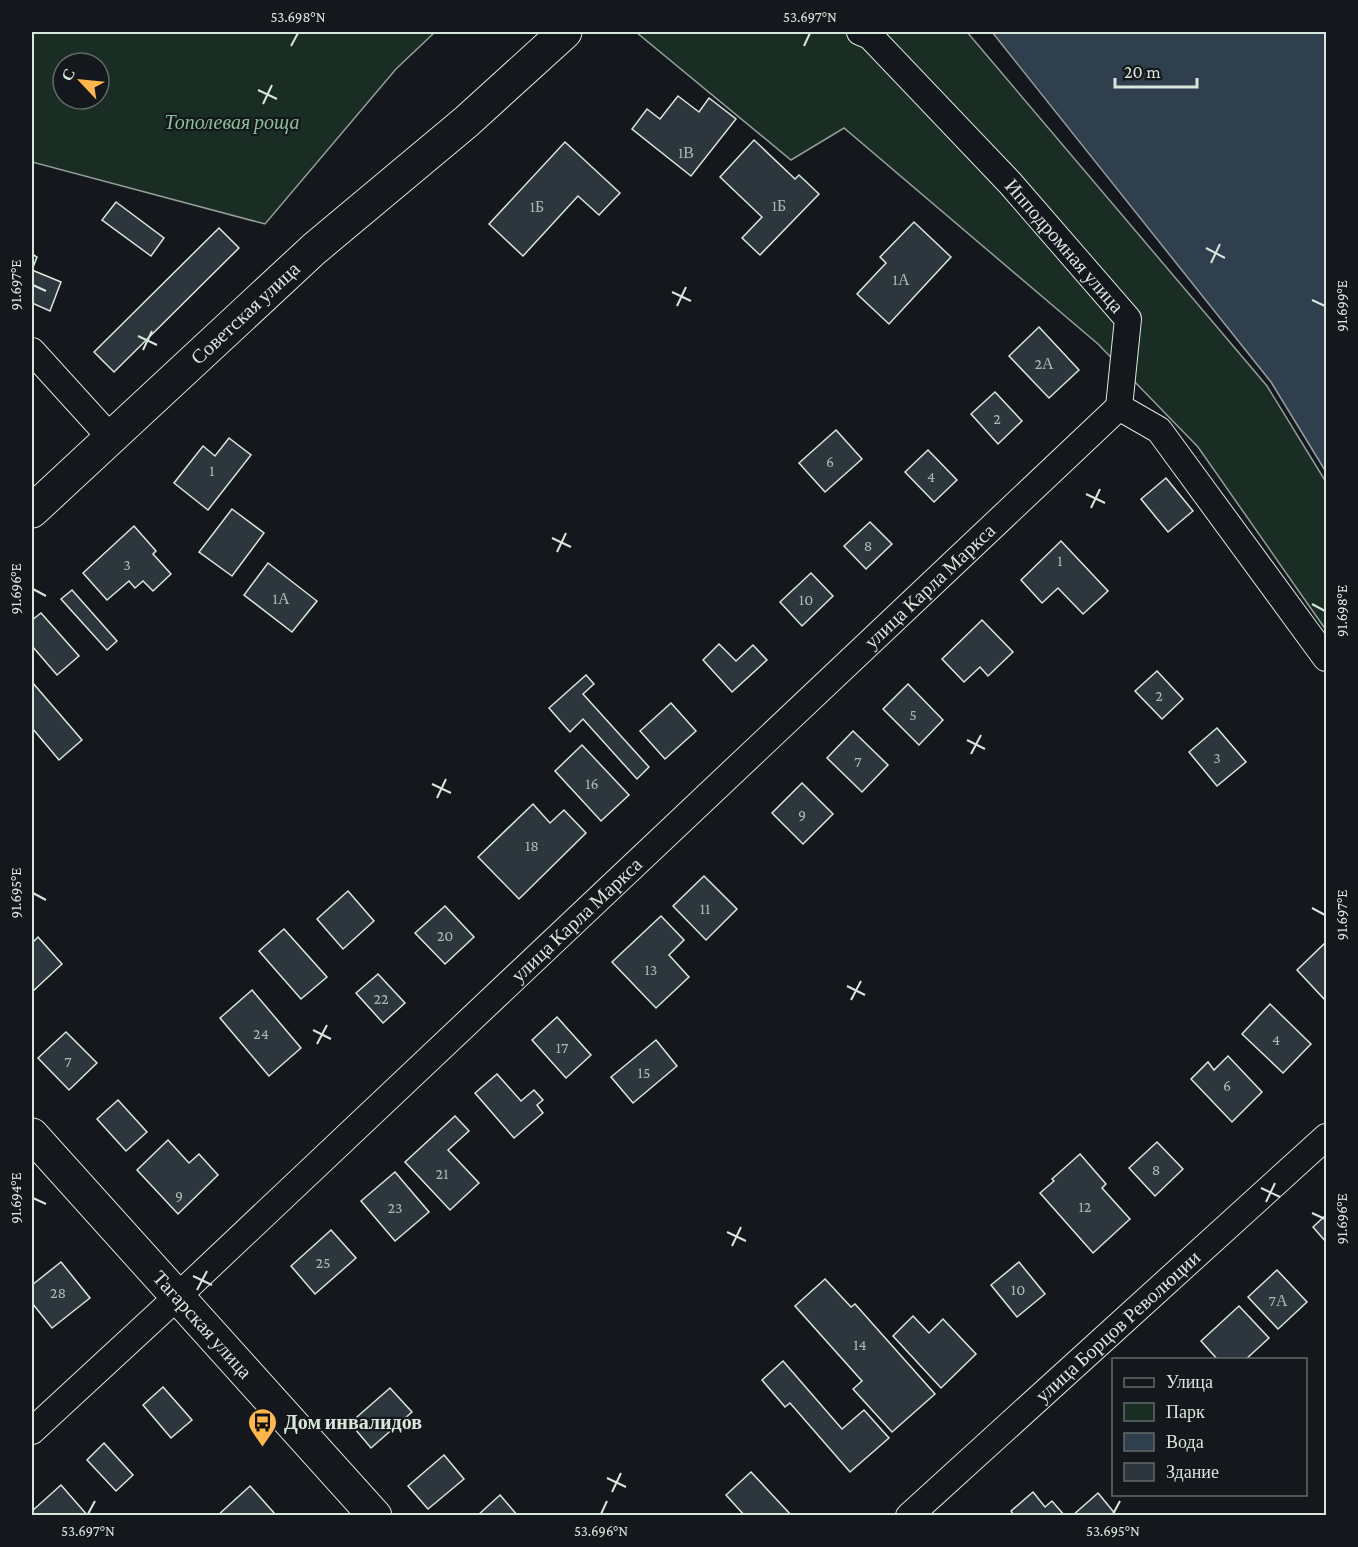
<svg xmlns="http://www.w3.org/2000/svg" width="1358" height="1547" font-family="'Crimson Pro',serif">
<style>
.green{fill:#1a2d24;stroke:#939e99;stroke-width:1.5;fill-rule:evenodd}
.water{fill:#2f3f4d;stroke:#939e99;stroke-width:1.5}
.building{fill:#2c363c;stroke:#d8e6dc;stroke-width:1.5}
.lines{fill:none;stroke-linecap:round;stroke-linejoin:round}
.street-casing{stroke:#d8e6dc;stroke-width:28}
.secondary-casing{stroke:#d8e6dc;stroke-width:35}
.street{stroke:#14181c;stroke-width:26}
.secondary{stroke:#14181c;stroke-width:33}
.ticks{fill:none;stroke:#d8e6dc;stroke-width:2}
.labels{text-anchor:middle;stroke-width:4.5;stroke-linejoin:round;paint-order:stroke}
.number-label{font-size:16px;fill:#adbab4}
.park-label{font-size:20px;font-style:italic;fill:#8ac095;stroke:#14181c}
.street-label{font-size:20px;fill:#d8e6dc;stroke:#14181c}
.poi-label{font-size:20px;font-weight:bold;fill:#d8e6dc;stroke:#14181c;text-anchor:start}
.neatline{fill:none;stroke:#d8e6dc;stroke-width:2}
.ticks-label{font-size:15px;text-anchor:middle;fill:#d8e6dc}
</style>
<rect width="100%" height="100%" fill="#14181c"/>
<g class="green">
<path d="M32 32H435L396 69 265 224 32 162ZM63 63H99V99H63Z"/>
<path d="M636 32H967L1267 386 1326 482V630L1198 447 1098 344 844 128 791 160Z"/>
</g>
<path class="water" d="M992 32H1326V472L1271 382Z"/>
<g class="building">
<path d="M678 96 699 112 709 98 736 119 691 176 632 129 647 109 660 119Z"/>
<path d="M754 140 795 179 799 175 819 194 760 255 742 238 762 217 720 177Z"/>
<path d="M565 142 620 193 599 215 578 196 523 256 489 224Z"/>
<path d="M116 202 164 238 151 256 102 220Z"/>
<path d="M914 222 951 257 889 324 857 294 886 263 880 257Z"/>
<path d="M219 228 239 248 114 372 94 352Z"/>
<path d="M32 254 37 257 32 270 61 282 50 311 32 303Z"/>
<path d="M1039 327 1079 370 1049 398 1009 356Z"/>
<path d="M995 392 1022 421 998 444 971 414Z"/>
<path d="M836 430 862 459 825 492 799 463Z"/>
<path d="M229 438 251 455 208 510 174 483 203 446 215 456Z"/>
<path d="M928 450 957 480 934 502 905 472Z"/>
<path d="M1166 478 1193 511 1168 532 1141 499Z"/>
<path d="M232 509 264 533 232 576 199 552Z"/>
<path d="M870 522 892 544 866 569 844 546Z"/>
<path d="M134 526 156 551 153 554 171 574 153 591 143 581 135 588 129 581 107 600 83 573Z"/>
<path d="M1061 541 1108 591 1083 614 1058 588 1042 603 1021 580Z"/>
<path d="M268 563 317 601 292 632 244 595Z"/>
<path d="M811 573 833 596 802 626 780 602Z"/>
<path d="M72 590 117 641 107 650 61 599Z"/>
<path d="M41 613 79 656 57 675 32 646V620Z"/>
<path d="M982 620 1013 652 988 676 980 667 964 682 942 659Z"/>
<path d="M719 644 736 661 753 645 767 660 732 692 703 660Z"/>
<path d="M1157 671 1183 699 1162 719 1135 691Z"/>
<path d="M586 675 594 684 583 694 649 767 637 779 583 719 570 732 549 708Z"/>
<path d="M32 682 82 740 59 760 32 728Z"/>
<path d="M908 684 943 720 919 745 883 709Z"/>
<path d="M671 703 696 731 665 759 640 731Z"/>
<path d="M1217 728 1246 762 1217 786 1189 752Z"/>
<path d="M853 731 888 765 862 792 827 758Z"/>
<path d="M582 745 629 795 601 821 555 771Z"/>
<path d="M802 783 833 814 803 844 772 813Z"/>
<path d="M533 804 550 823 564 810 586 833 519 899 478 857Z"/>
<path d="M704 876 737 909 706 940 673 906Z"/>
<path d="M348 891 374 921 343 949 317 919Z"/>
<path d="M445 906 474 937 445 964 415 933Z"/>
<path d="M661 916 684 940 669 955 689 977 656 1008 612 962Z"/>
<path d="M284 929 327 977 301 999 259 951Z"/>
<path d="M38 937 62 964 32 992V943Z"/>
<path d="M1324 944 1326 947V1001L1297 970Z"/>
<path d="M378 974 405 1003 383 1023 356 993Z"/>
<path d="M252 990 301 1048 269 1076 220 1018Z"/>
<path d="M1270 1004 1311 1044 1283 1073 1242 1034Z"/>
<path d="M557 1017 591 1055 566 1078 532 1040Z"/>
<path d="M66 1032 97 1063 69 1090 38 1058Z"/>
<path d="M656 1040 677 1066 633 1103 611 1077Z"/>
<path d="M1228 1056 1262 1092 1232 1122 1191 1079 1208 1062 1214 1070Z"/>
<path d="M497 1074 521 1101 534 1090 543 1100 537 1105 543 1113 514 1138 475 1093Z"/>
<path d="M118 1100 147 1132 126 1151 97 1119Z"/>
<path d="M455 1116 469 1131 448 1150 479 1183 450 1210 405 1162Z"/>
<path d="M168 1140 189 1163 199 1154 218 1175 178 1214 137 1170Z"/>
<path d="M1157 1142 1183 1169 1155 1196 1129 1168Z"/>
<path d="M1080 1154 1106 1184 1102 1188 1130 1219 1093 1253 1040 1193 1054 1181 1052 1179Z"/>
<path d="M395 1172 429 1212 395 1241 361 1201Z"/>
<path d="M1326 1215V1242L1313 1227Z"/>
<path d="M331 1230 356 1258 315 1294 291 1266Z"/>
<path d="M61 1262 90 1298 52 1328 32 1303V1285Z"/>
<path d="M1019 1262 1045 1294 1017 1317 991 1285Z"/>
<path d="M1277 1270 1307 1302 1278 1329 1248 1297Z"/>
<path d="M825 1279 851 1307 855 1304 935 1394 892 1432 853 1389 862 1381 795 1306Z"/>
<path d="M1239 1306 1269 1338 1245 1360H1218L1201 1341Z"/>
<path d="M913 1316 929 1333 943 1319 976 1354 941 1388 893 1336Z"/>
<path d="M783 1361 842 1429 864 1410 889 1438 850 1472 790 1403 785 1407 762 1380Z"/>
<path d="M163 1387 192 1420 171 1438 143 1405Z"/>
<path d="M390 1388 412 1412 371 1448 350 1423Z"/>
<path d="M104 1443 133 1475 116 1491 87 1460Z"/>
<path d="M444 1455 464 1479 428 1509 408 1486Z"/>
<path d="M751 1472 792 1516H745L726 1495Z"/>
<path d="M61 1485 88 1516H32V1511Z"/>
<path d="M250 1486 275 1514 273 1516H217Z"/>
<path d="M1033 1492 1045 1507 1052 1501 1065 1516H1014L1011 1511Z"/>
<path d="M1098 1493 1117 1516H1072Z"/>
<path d="M500 1495 518 1516H477Z"/>
</g>
<g class="lines">
<defs>
<g id="street">
<path id="s1" d="M860 32 870 36 1010 183 1128 319 1119 407 1159 430 1326 658"/>
<path d="M32 351 111 438"/>
<path id="s2" d="M32 1431 177 1297 1119 407"/>
<path id="s3" d="M909 1516 1326 1137"/>
</g>
<g id="secondary">
<path id="s4" d="M32 511 314 249 466 122 565 32"/>
<path id="s5" d="M32 1135 375 1516"/>
</g>
</defs>
<use href="#street" class="street-casing"/>
<use href="#secondary" class="secondary-casing"/>
<use href="#street" class="street"/>
<use href="#secondary" class="secondary"/>
</g>
<path class="ticks" d="M291 46 298 33M804 46 810 33M258 90 277 99M263 104 272 85M1206 248 1225 258M1211 263 1220 244M33 285 46 291M672 292 691 301M1312 300 1325 306M677 306 686 287M138 336 157 345M143 350 152 331M1086 494 1105 503M1091 508 1100 489M552 538 571 547M557 552 566 533M33 589 46 596M1312 604 1325 611M967 740 985 749M971 754 981 735M432 784 451 793M437 798 446 779M33 893 46 900M1312 908 1325 915M847 986 865 995M851 1000 861 981M313 1030 331 1039M317 1044 327 1025M1261 1188 1280 1197M33 1198 46 1204M1266 1202 1275 1183M1312 1213 1325 1219M727 1232 746 1241M732 1246 741 1227M193 1276 212 1285M197 1290 207 1271M607 1478 626 1487M612 1492 621 1473M88 1514 95 1501M601 1514 607 1501M1113 1514 1120 1501"/>
<defs>
<symbol id="bus-pin" viewBox="-11 -11 22 30"><path d="M0 17L-7.5 6A9.5 9.5 0 1 1 7.5 6Z" fill="#ffb74d" stroke="#14181c"/><path d="M-5-6H5V4H4V6H2V4H-2V6H-4V4H-5ZM-3.5-4V0h7V-4ZM-3.5 1.2v1.5H-2V1.2ZM2 1.2v1.5H3.5V1.2Z" fill="#111"/></symbol>
</defs>
<g fill-rule="evenodd">
<use href="#bus-pin" x="246" y="1406" width="33" height="45"/>
</g>
<g class="labels">
<g class="number-label">
<text x="686" y="158">1В</text>
<text x="779" y="211">1Б</text>
<text x="537" y="212">1Б</text>
<text x="901" y="285">1А</text>
<text x="1044" y="369">2А</text>
<text x="997" y="424">2</text>
<text x="830" y="467">6</text>
<text x="212" y="476">1</text>
<text x="931" y="482">4</text>
<text x="868" y="551">8</text>
<text x="1060" y="566">1</text>
<text x="127" y="570">3</text>
<text x="281" y="604">1А</text>
<text x="806" y="605">10</text>
<text x="1159" y="701">2</text>
<text x="913" y="720">5</text>
<text x="1217" y="763">3</text>
<text x="858" y="767">7</text>
<text x="592" y="789">16</text>
<text x="802" y="820">9</text>
<text x="532" y="851">18</text>
<text x="705" y="914">11</text>
<text x="445" y="941">20</text>
<text x="651" y="975">13</text>
<text x="381" y="1004">22</text>
<text x="261" y="1039">24</text>
<text x="1276" y="1045">4</text>
<text x="562" y="1053">17</text>
<text x="68" y="1067">7</text>
<text x="644" y="1078">15</text>
<text x="1227" y="1091">6</text>
<text x="1156" y="1175">8</text>
<text x="442" y="1179">21</text>
<text x="179" y="1201">9</text>
<text x="1085" y="1212">12</text>
<text x="395" y="1213">23</text>
<text x="323" y="1268">25</text>
<text x="1018" y="1295">10</text>
<text x="58" y="1298">28</text>
<text x="1278" y="1306">7А</text>
<text x="860" y="1350">14</text>
</g>
<g class="park-label">
<text x="232" y="129">Тополевая роща</text>
</g>
<g class="street-label">
<text dy="7" stroke="none"><textPath href="#s1" startOffset="297">Ипподромная улица</textPath></text>
<text dy="7" stroke="none"><textPath href="#s4" startOffset="291">Советская улица</textPath></text>
<text dy="7" stroke="none"><textPath href="#s2" startOffset="1233">улица Карла Маркса</textPath></text>
<text dy="7" stroke="none"><textPath href="#s2" startOffset="747">улица Карла Маркса</textPath></text>
<text dy="7" stroke="none"><textPath href="#s5" startOffset="255">Тагарская улица</textPath></text>
<text dy="7" stroke="none"><textPath href="#s3" startOffset="282">улица Борцов Революции</textPath></text>
</g>
<g class="poi-label">
<text x="284" y="1429">Дом инвалидов</text>
</g>
</g>
<rect width="1358" height="1547" fill="none" stroke="#14181c" stroke-width="66"/>
<rect x="1112" y="1358" width="195" height="138" fill="#14181c" stroke="#626a69" stroke-width="1.5"/>
<rect x="1124" y="1378" width="30" height="9" fill="#14181c" stroke="#626a69" stroke-width="1.5"/>
<text x="1166" y="1388" font-size="18" fill="#d8e6dc">Улица</text>
<rect x="1124" y="1403" width="30" height="18" fill="#1a2d24" stroke="#626a69" stroke-width="1.5"/>
<text x="1166" y="1418" font-size="18" fill="#d8e6dc">Парк</text>
<rect x="1124" y="1433" width="30" height="18" fill="#2f3f4d" stroke="#626a69" stroke-width="1.5"/>
<text x="1166" y="1448" font-size="18" fill="#d8e6dc">Вода</text>
<rect x="1124" y="1463" width="30" height="18" fill="#2c363c" stroke="#626a69" stroke-width="1.5"/>
<text x="1166" y="1478" font-size="18" fill="#d8e6dc">Здание</text>
<g transform="translate(81 81) rotate(296)"><circle r="28" fill="#14181c" stroke="#626a69" stroke-width="1.5"/>
<path d="M0-4.5L10 22L0 15L-10 22Z" fill="#ffb74d"/>
<text y="-9" font-size="16" font-weight="bold" text-anchor="middle" fill="#d8e6dc">С</text>
</g>
<path d="M1115 78v9h82v-9" fill="none" stroke="#d8e6dc" stroke-width="3"/>
<text x="1124" y="78" font-size="18" fill="#d8e6dc" stroke="#14181c" stroke-width="4.5" paint-order="stroke">20 m</text>
<rect x="33" y="33" width="1292" height="1481" class="neatline"/>
<g class="ticks-label">
<text x="298" y="22">53.698°N</text>
<text x="810" y="22">53.697°N</text>
<text transform="translate(16 285) rotate(-90)" y="5">91.697°E</text>
<text transform="translate(1342 306) rotate(-90)" y="5">91.699°E</text>
<text transform="translate(16 589) rotate(-90)" y="5">91.696°E</text>
<text transform="translate(1342 611) rotate(-90)" y="5">91.698°E</text>
<text transform="translate(16 893) rotate(-90)" y="5">91.695°E</text>
<text transform="translate(1342 915) rotate(-90)" y="5">91.697°E</text>
<text transform="translate(16 1198) rotate(-90)" y="5">91.694°E</text>
<text transform="translate(1342 1219) rotate(-90)" y="5">91.696°E</text>
<text x="88" y="1536">53.697°N</text>
<text x="601" y="1536">53.696°N</text>
<text x="1113" y="1536">53.695°N</text>
</g>
</svg>
